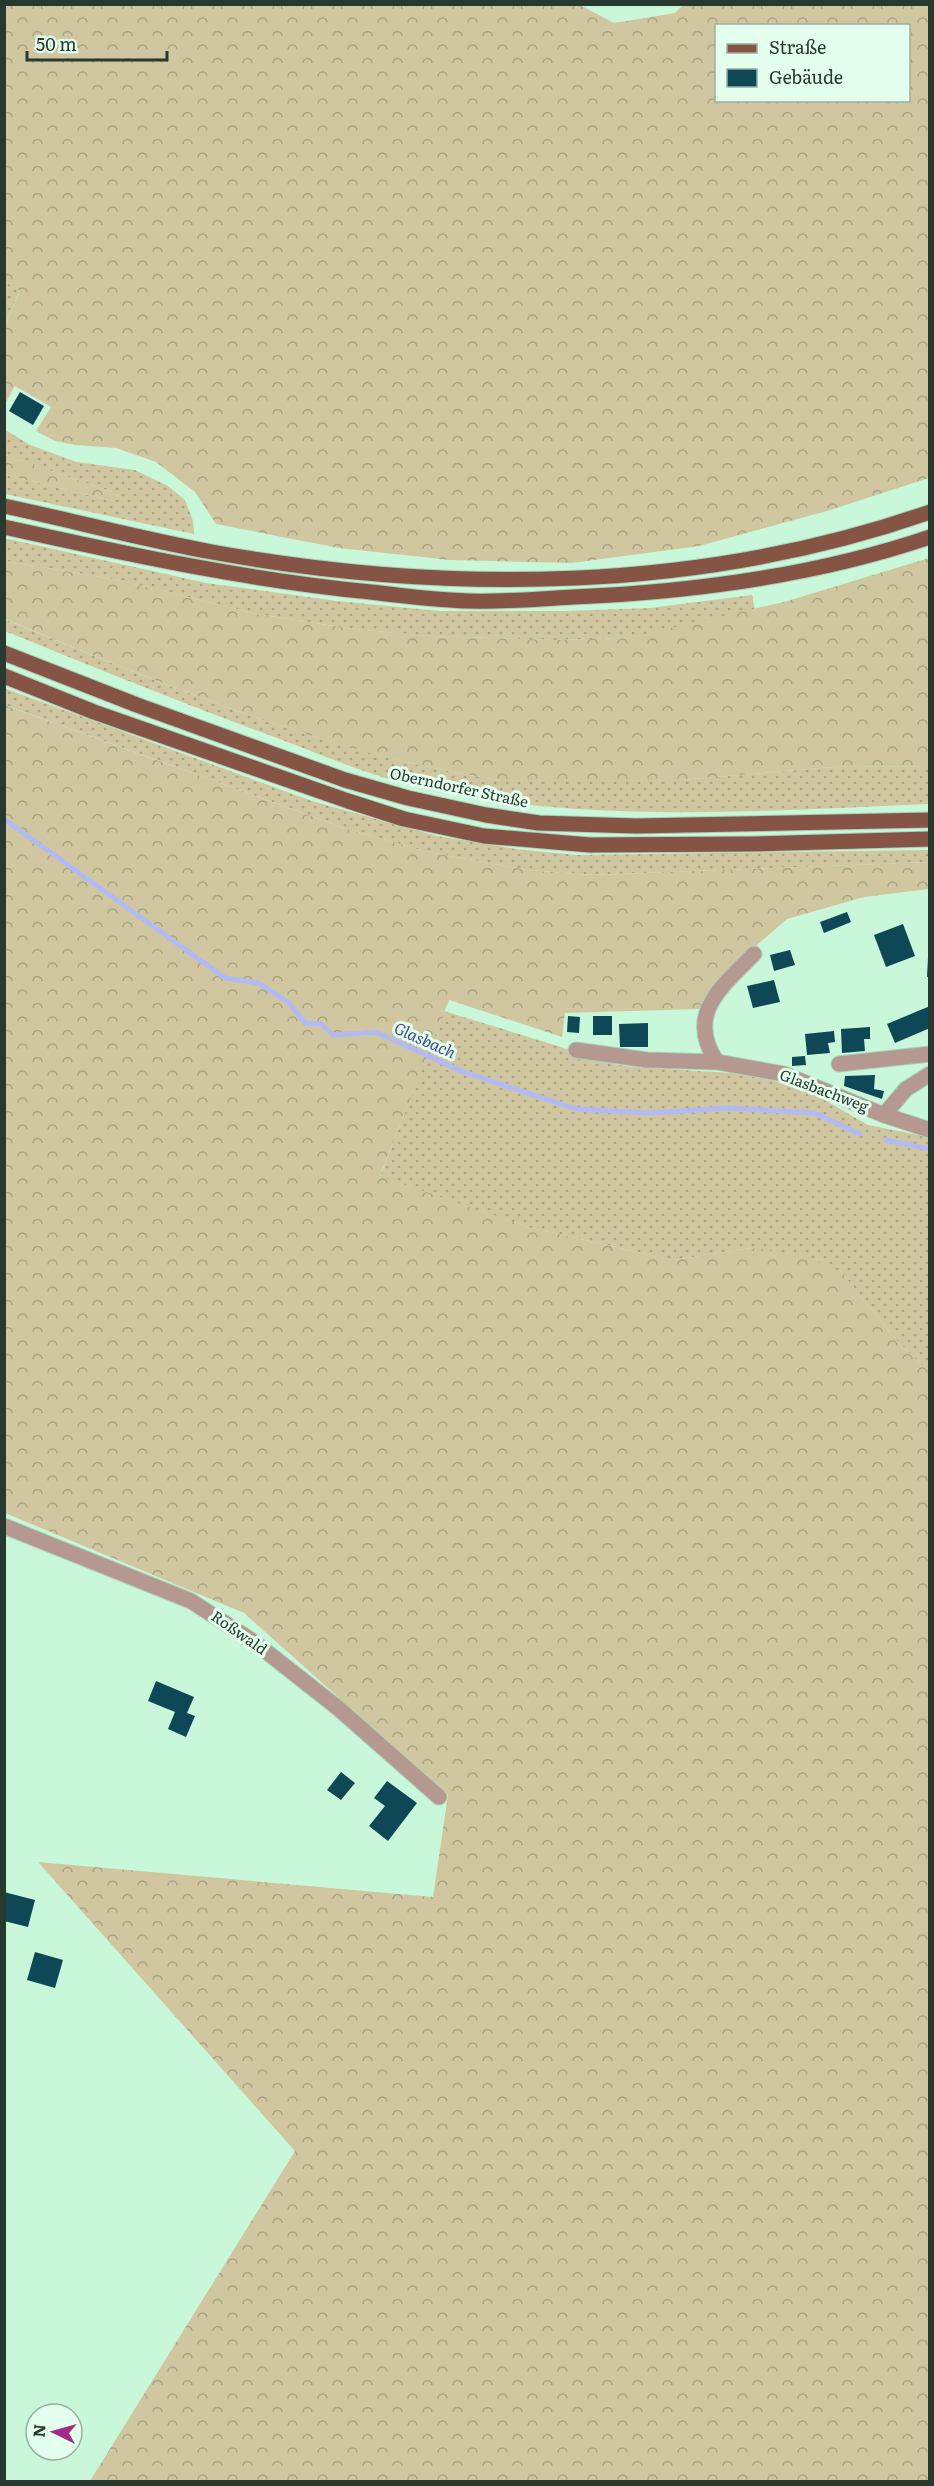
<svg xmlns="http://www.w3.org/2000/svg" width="934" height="2486" font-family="Literata,serif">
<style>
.grass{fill:url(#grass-dots)}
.forest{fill:url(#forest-crowns);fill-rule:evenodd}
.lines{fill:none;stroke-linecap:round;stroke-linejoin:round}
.stream{stroke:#b1baf4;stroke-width:5}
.building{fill:#0e4856}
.street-casing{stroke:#a9d1b8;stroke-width:17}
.primary-casing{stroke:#a9d1b8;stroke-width:17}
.street{stroke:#b5988f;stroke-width:15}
.primary{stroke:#855445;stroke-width:15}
.labels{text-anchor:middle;stroke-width:6;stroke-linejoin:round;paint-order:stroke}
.street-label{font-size:15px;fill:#283a2f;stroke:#e4ffed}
.water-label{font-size:16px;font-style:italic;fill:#44498f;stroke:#e4ffed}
</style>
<defs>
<pattern id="grass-dots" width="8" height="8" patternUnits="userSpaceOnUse" patternTransform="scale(1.5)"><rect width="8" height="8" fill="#d0c7a0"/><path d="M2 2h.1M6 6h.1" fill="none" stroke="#a9a383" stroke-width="1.8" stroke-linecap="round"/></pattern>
<pattern id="forest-crowns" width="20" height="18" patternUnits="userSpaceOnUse" patternTransform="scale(1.5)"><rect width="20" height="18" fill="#d0c7a0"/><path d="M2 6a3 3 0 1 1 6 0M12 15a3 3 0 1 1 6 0" fill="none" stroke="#a9a383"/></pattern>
</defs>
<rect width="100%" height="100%" fill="#c9f7da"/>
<g class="grass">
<path d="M5 282 20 290 5 325Z"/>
<path d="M4 429 30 445 77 462 135 470 168 486 185 500 193 521 194 534 5 494V475L114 501 120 497 112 492 5 455Z"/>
<path d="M4 538 206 583 337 601 440 611H566L650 608 752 595 755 610 628 638 554 640 428 636 347 628 257 614 113 579 5 561Z"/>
<path d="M4 619C165 685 327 754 499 780H680L846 766 929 767V804C762 811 587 824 422 788 376 778 322 755 277 738 185 704 95 668 5 631Z"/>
<path d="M4 688 312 801 437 836 516 849 576 855 929 850V862L591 875 528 870 428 852 347 829 5 705Z"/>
<path d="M444 1011 561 1047 601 1062 632 1067 731 1073 771 1080 811 1092 868 1125 929 1137V1372L898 1342 840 1271 751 1248 673 1260 528 1227 380 1177Z"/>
</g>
<g class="forest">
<path d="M578 4 614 23 675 13 683 5H929V478L827 511 699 546 572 563 450 560 339 548 216 524 195 492 156 462 116 448 75 445 55 441 36 431 51 407 15 386 5 404V325L20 291 5 282V5ZM716 26H908V100H716Z"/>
<path d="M5 455 112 492 120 497 114 501 5 475Z"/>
<path d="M929 558V767L846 766 680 780H499C327 754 165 685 5 619V561L113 579 257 614 347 628 428 636 554 640 628 638 784 602Z"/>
<path d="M4 705 347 829 428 852 528 870 591 875 929 862V889L864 897 787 919 733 966 713 987 699 1009 565 1013 562 1037 449 1000 380 1176 528 1227 673 1260 751 1248 799 1254 840 1271 898 1342 929 1372V2481H90L295 2151 38 1862 433 1897 448 1795 244 1613 5 1513Z"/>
</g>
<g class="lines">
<g class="stream">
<path d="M4 819 225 978 259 983 289 1003 305 1023 321 1024 333 1035 376 1032 461 1071 576 1109 650 1113 728 1108 815 1113 860 1134"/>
<path d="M886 1140 930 1149"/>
</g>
</g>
<g class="building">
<path d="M20 392 44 406 33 425 9 411Z"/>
<path d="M847 912 851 922 824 933 820 922Z"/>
<path d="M903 924 915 956 886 967 874 935Z"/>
<path d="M790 950 795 965 774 971 770 955Z"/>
<path d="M928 958H930V977H927Z"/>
<path d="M774 980 780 1002 753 1008 747 986Z"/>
<path d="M930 1006V1028L895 1043 887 1024Z"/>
<path d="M568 1016 580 1017 579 1033 567 1032Z"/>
<rect x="593" y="1016" width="19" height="19"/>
<path d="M648 1023V1047H620L619 1024Z"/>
<path d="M870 1027V1039H864L865 1051 842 1053 841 1029Z"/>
<path d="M834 1031 835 1042 828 1043 830 1053 807 1055 805 1034Z"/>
<path d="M805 1056 806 1065 792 1066V1057Z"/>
<path d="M875 1075 874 1089 884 1091 882 1099 844 1086 845 1076Z"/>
<path d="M156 1681 194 1697 187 1713 195 1716 186 1737 168 1729 175 1712 148 1701Z"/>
<path d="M341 1772 355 1783 341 1800 327 1790Z"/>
<path d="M387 1781 417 1803 388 1841 369 1826 385 1806 374 1798Z"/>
<path d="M4 1892 35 1900 28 1927 4 1921Z"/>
<path d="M35 1952 63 1960 55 1988 27 1980Z"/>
</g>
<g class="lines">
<defs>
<g id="street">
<path d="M576 1050 647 1060 717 1062 784 1074 884 1115 930 1130"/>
<path d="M717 1062C685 1015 721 987 754 954"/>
<path d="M839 1064 930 1054"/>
<path d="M884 1115 906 1089 930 1074"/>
<path d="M4 1526 191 1601 254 1642 338 1708 439 1797"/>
</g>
<g id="primary">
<path d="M4 506C74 521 142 539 212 552 449 595 701 592 930 512"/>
<path d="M4 527C126 554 247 580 371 592 403 596 437 600 469 601 504 602 539 599 573 597 693 592 815 576 930 537"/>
<path d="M4 653 137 705 345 780 408 798 486 815 539 823 636 826 930 820"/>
<path d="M4 676 94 712 348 801 404 819 484 836 590 845 752 844 930 839"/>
</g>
</defs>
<use href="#street" class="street-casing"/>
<use href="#primary" class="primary-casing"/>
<use href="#street" class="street"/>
<use href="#primary" class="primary"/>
</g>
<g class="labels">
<g class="street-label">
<text transform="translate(459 788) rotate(12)" y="5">Oberndorfer Straße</text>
<text transform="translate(824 1091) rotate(21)" y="5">Glasbachweg</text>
<text transform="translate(239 1633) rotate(35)" y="5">Roßwald</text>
</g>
<g class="water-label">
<text transform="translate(425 1040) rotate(24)" y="6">Glasbach</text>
</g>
</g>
<rect width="934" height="2486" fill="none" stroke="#283a2f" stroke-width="12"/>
<rect x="715" y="24" width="195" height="78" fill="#e4ffed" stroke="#99b0a1" stroke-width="1.5"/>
<rect x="727" y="44" width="30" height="9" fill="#855445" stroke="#99b0a1" stroke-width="1.5"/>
<text x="769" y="54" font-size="18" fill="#283a2f">Straße</text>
<rect x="727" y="69" width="30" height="18" fill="#0e4856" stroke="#99b0a1" stroke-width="1.5"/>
<text x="769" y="84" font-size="18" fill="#283a2f">Gebäude</text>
<g transform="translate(54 2432) rotate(275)"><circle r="28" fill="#e4ffed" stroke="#99b0a1" stroke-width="1.5"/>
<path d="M0-4.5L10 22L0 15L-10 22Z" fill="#9f2c88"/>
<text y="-9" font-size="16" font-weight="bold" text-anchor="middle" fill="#283a2f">N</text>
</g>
<path d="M27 51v9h140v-9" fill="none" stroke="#283a2f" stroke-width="3"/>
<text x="36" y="51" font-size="18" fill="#283a2f" stroke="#e4ffed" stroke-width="4.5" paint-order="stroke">50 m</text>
</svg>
